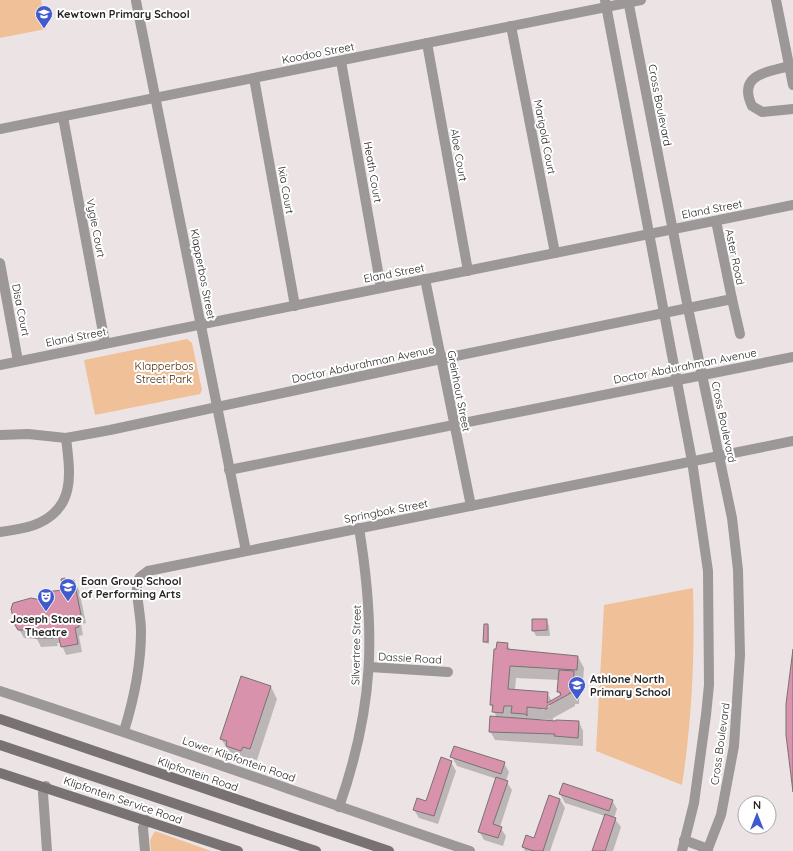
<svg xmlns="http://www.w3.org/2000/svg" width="793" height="851" font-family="Quicksand,sans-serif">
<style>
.green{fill:#f0c099}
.shadow{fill:#0003;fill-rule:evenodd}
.building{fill:#d892ac;stroke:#797274}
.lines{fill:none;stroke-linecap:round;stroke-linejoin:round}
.street{stroke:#9c9897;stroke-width:10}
.secondary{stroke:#787372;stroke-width:10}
.labels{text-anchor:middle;stroke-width:4;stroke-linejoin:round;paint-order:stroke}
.poi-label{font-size:11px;font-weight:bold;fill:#272424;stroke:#fff;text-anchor:start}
.street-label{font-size:11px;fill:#272424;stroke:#fff}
.park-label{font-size:11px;fill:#4a2500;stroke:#fff}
</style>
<rect width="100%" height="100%" fill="#ece4e4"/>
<g class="green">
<path d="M0 0H41L46 29 0 38Z"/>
<path d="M187 339 192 343 202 390 200 394 95 415 84 360Z"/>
<path d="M693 588C695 654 692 720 682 785L596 751 604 605Z"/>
<path d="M155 831 211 851H151L150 840Z"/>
</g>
<g class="shadow">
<path d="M65 580 67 583 74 581 79 590 86 623 81 624 83 635 79 636 82 652 66 655 61 643H57L58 646 41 647 37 639 24 638 16 624 64 591Z"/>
<path d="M546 620 549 626 550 636H536L533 630Z"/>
<path d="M488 625 489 627V644L484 642Z"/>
<path d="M507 644 511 651 578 657 584 668 583 681H578L580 684 579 704H575V706L553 718V720L538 719V721L579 722 583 731V746L495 740 490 731 497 718 491 705ZM516 678 559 680 558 692 561 696 552 701 547 693 515 691ZM550 704V706L543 710 542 708Z"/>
<path d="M242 677 271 687 277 699 257 760 249 758 248 762 233 757 221 739Z"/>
<path d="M452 757 504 763 509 772 506 781 512 790 500 827 506 836 503 846 484 840 479 831 497 779 457 766Z"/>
<path d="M451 762 456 771 438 824 419 818 414 810 427 802Z"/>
<path d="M560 794 612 800 617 809 614 818 621 827 613 851H593L605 816 565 803Z"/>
<path d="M560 799 565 808 550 851H525L523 847 535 839Z"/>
</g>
<g class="building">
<path d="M65 578 66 582 74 580 81 615 77 616 79 627 75 628 78 644 61 647 58 634 53 635 54 638H35L34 630 26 632 24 630H18L15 625 11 609 13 603 31 598 46 601 44 592 63 590 61 579Z"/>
<path d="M532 619H547V630L532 631Z"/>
<path d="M484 624H488V642H483Z"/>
<path d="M497 642 508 643 507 649 578 656 577 670 510 666 508 689 548 692 547 703 561 695 560 692H557L559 670 574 671 573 693H569V694L547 706V709L527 707V716L525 714 511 713 512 706H504L503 713 492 712 493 705H490L494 649H496Z"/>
<path d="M793 649V792L786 735V704Z"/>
<path d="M241 676 271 686 250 749 243 747 241 751 226 746 227 741 220 739Z"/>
<path d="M490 716 556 721V720L579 721 578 738 554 736 555 734 489 732Z"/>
<path d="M454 746 505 762 501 774 450 757Z"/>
<path d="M441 757 452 761 434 816 413 810 417 798 426 801Z"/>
<path d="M496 777 508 781 493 824 502 827 498 838 478 832Z"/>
<path d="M563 783 613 800 609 811 559 794Z"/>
<path d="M549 795 560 799 543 851H534L522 847 526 835 534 838Z"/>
<path d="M605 814 616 818 605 851H592Z"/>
</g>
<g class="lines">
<g class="street">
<path d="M605 0 692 461 708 571 709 685 706 715 694 803 682 851"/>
<path d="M628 0 688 308 732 518 738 570 740 655 734 746 721 815 707 851"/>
<path d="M776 0 793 85"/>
<path d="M136 1 246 551"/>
<path d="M511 26 555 253"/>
<path d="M427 43 468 271"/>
<path d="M341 61 381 288"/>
<path d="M793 65C772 72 736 72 752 106L762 112 793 109"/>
<path d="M254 78 295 306"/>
<path d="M63 117 105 343"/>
<path d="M0 129 641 0"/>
<path d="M0 263 18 361"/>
<path d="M425 279 471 506"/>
<path d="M732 299 740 334"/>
<path d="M0 365 793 205"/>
<path d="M0 435 28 434 66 438 110 430 441 359 732 299 716 221"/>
<path d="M229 470 793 357"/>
<path d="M0 532C12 530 27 529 39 523 76 506 70 472 66 438"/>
<path d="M370 667 448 672"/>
<path d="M0 691C157 742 313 798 470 851"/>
<path d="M124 731C134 699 141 666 141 631 141 615 136 598 137 582L140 577 148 571 793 441"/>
<path d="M46 786 43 793 47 851"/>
<path d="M339 807C374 707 376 632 359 528"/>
<path d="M684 840 708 849"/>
<path d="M145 851 143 828 146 820"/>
</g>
<g class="secondary">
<path d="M0 719 389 851"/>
<path d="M0 745 316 851"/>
<path d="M0 773 238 851"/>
</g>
</g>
<defs>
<symbol id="school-pin" viewBox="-11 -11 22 30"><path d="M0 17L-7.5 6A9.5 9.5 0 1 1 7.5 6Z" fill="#415bce" stroke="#fff"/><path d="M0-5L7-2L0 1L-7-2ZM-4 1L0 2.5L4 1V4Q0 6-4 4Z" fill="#fff"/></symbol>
<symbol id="university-pin" viewBox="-11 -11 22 30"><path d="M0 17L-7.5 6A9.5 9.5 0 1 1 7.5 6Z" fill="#415bce" stroke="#fff"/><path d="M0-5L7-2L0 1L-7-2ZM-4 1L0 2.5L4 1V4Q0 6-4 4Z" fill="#fff"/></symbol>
<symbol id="theatre-pin" viewBox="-11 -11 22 30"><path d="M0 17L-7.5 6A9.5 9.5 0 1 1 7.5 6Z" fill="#415bce" stroke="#fff"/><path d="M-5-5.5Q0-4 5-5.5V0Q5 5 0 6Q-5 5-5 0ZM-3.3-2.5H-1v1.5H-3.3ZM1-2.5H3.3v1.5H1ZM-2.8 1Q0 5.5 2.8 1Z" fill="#fff"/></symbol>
</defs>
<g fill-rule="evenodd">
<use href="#school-pin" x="34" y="4" width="20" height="27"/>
<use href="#university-pin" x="58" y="577" width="20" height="27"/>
<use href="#theatre-pin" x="36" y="587" width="20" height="27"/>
<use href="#school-pin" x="567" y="675" width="20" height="27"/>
</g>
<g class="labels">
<g class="poi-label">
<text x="57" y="18">Kewtown Primary School</text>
<text x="81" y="585">Eoan Group School<tspan x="81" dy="13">of Performing Arts</tspan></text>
<text x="46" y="623" text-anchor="middle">Joseph Stone<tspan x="46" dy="13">Theatre</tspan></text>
<text x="590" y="683">Athlone North<tspan x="590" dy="13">Primary School</tspan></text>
</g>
<g class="street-label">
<text transform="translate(318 53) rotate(-11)" y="4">Koodoo Street</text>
<text transform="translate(660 105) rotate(79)" y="4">Cross Boulevard</text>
<text transform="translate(545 137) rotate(79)" y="4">Marigold Court</text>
<text transform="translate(459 155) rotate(80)" y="4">Aloe Court</text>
<text transform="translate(373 172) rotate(80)" y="4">Heath Court</text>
<text transform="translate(286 190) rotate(80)" y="4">Ixia Court</text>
<text transform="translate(712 209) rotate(-11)" y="4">Eland Street</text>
<text transform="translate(96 228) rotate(79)" y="4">Vygie Court</text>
<text transform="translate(735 257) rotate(78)" y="4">Aster Road</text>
<text transform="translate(394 273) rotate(-11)" y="4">Eland Street</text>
<text transform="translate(203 274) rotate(79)" y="4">Klapperbos Street</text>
<text transform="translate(21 310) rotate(79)" y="4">Disa Court</text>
<text transform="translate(76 337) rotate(-11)" y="4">Eland Street</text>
<text transform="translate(363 364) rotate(-12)" y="4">Doctor Abdurahman Avenue</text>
<text transform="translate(685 366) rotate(-11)" y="4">Doctor Abdurahman Avenue</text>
<text transform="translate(459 391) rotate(79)" y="4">Greinhout Street</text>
<text transform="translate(724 422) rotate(78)" y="4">Cross Boulevard</text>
<text transform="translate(386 511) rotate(-11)" y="4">Springbok Street</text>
<text transform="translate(356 645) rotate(-89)" y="4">Silvertree Street</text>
<text transform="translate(410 658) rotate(3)" y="4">Dassie Road</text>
<text transform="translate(720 744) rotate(-82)" y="4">Cross Boulevard</text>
<text transform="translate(239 759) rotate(19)" y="4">Lower Klipfontein Road</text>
<text transform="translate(198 774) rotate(19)" y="4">Klipfontein Road</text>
<text transform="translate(123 800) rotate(19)" y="4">Klipfontein Service Road</text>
</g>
<g class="park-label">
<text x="164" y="370">Klapperbos<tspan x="164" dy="13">Street Park</tspan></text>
</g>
</g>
<g transform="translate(757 815)"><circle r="19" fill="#ffffff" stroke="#a9a7a7"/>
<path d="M0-3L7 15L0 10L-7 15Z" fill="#415bce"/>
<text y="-6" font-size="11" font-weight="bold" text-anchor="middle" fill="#272424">N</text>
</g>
</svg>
